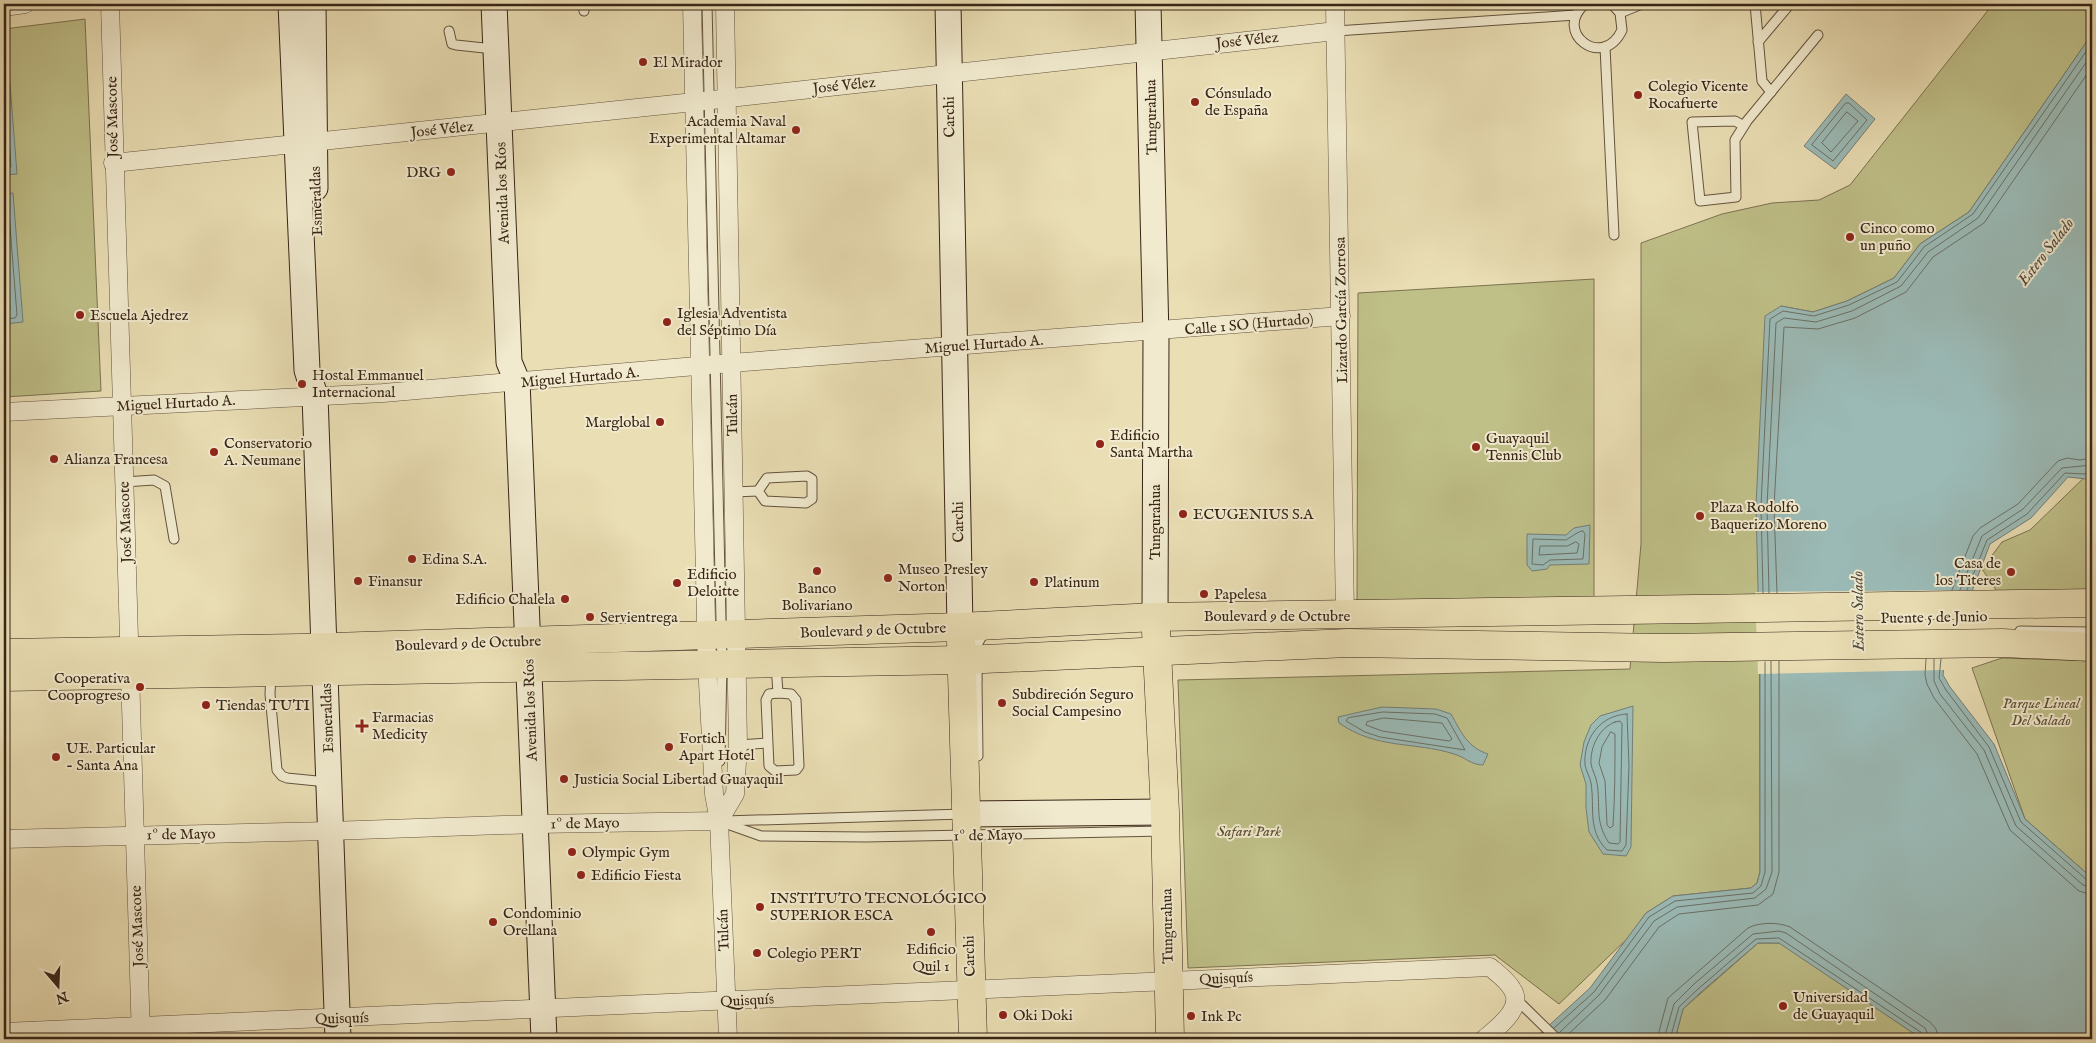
<svg xmlns="http://www.w3.org/2000/svg" width="2096" height="1043" font-family="'IM FELL English',serif">
<style>
.green{fill:#bfbf88;stroke:#7c7250}
.water{fill:#9bbab6;stroke:#737e76}
.pier{fill:#eadeb4}
.lines{fill:none;stroke-linecap:round;stroke-linejoin:round}
.shore{stroke:#6a7066;stroke-width:1}
.lane-casing{stroke:#64533e;stroke-width:11}
.street-casing{stroke:#64533e;stroke-width:19}
.secondary-casing{stroke:#382517;stroke-width:27}
.primary-casing{stroke:#382517;stroke-width:29}
.lane{stroke:#f1eace;stroke-width:9}
.street{stroke:#f1eace;stroke-width:18}
.secondary{stroke:#f1eace;stroke-width:25}
.primary{stroke:#eadeb4;stroke-width:28}
.poi-dot{fill:#8f2418;stroke:#f1eace;stroke-width:2}
.labels{text-anchor:middle;stroke-width:4;stroke-linejoin:round;paint-order:stroke}
.street-label{font-size:15px;fill:#382517;stroke:#f1eace}
.poi-label{font-size:15px;fill:#382517;stroke:#f1eace;text-anchor:start}
.park-label{font-size:15px;font-style:italic;fill:#5a4c33;stroke:#f1eace}
.water-label{font-size:16px;font-style:italic;fill:#514a3f;stroke:#f1eace}
</style>
<rect width="100%" height="100%" fill="#eadeb4"/>
<filter id="stains"><feTurbulence type="fractalNoise" baseFrequency=".004" numOctaves="4"/><feColorMatrix values="0 0 0 0 .2 0 0 0 0 .09 0 0 0 0 .02 0 0 0 .5 -.17"/></filter>
<radialGradient id="worn" r=".72"><stop offset=".6" stop-color="#630" stop-opacity="0"/><stop offset="1" stop-color="#630" stop-opacity=".3"/></radialGradient>
<g class="green">
<path d="M1993 4H2092V34L1969 212 1920 244 1894 278 1847 301 1813 312 1781 306 1759 488 1760 872 1757 883 1751 888 1673 896 1646 913 1628 938 1559 1004 1495 955 1188 968 1178 680 1630 669 1641 544V243L1722 214 1772 203 1819 200 1850 185Z"/>
<path d="M85 19 101 391 4 397V29Z"/>
<path d="M1594 279V602L1357 607 1358 293Z"/>
<path d="M2092 470V597L2000 596 1982 569 2002 542 2030 530Z"/>
<path d="M2002 658 2092 661V878L2025 819 1972 668Z"/>
<path d="M1758 943H1780L1922 1039H1675L1683 1009Z"/>
</g>
<g class="water">
<path d="M2092 34V476L2086 479 2068 477 2031 518 1990 544 1944 665 1943 675 1950 687 1994 744 2025 819 2092 878V1039H1922L1779 943H1758L1701 992 1683 1009 1675 1039H1534L1590 988 1646 913 1673 896 1751 888 1757 883 1760 872V669L1756 506 1765 316 1781 306 1813 312 1847 301 1894 278 1920 244 1969 212Z"/>
<path d="M4 45H7L17 174 4 175Z"/>
<path d="M1846 94 1875 119 1835 169 1804 146Z"/>
<path d="M13 193 23 322 4 324V194Z"/>
<path d="M1590 525 1589 564 1550 565 1547 569 1532 571 1527 565V534L1566 535 1574 528Z"/>
<path d="M1633 706 1631 847 1626 856 1603 854 1589 832 1586 808V784L1580 765 1584 742 1591 725 1600 716Z"/>
<path d="M1382 707 1436 709 1451 714C1461 732 1467 747 1488 754L1483 765C1471 765 1465 757 1454 754 1413 741 1378 750 1339 723L1338 717Z"/>
</g>
<path class="pier" d="M1975 590 1946 670 1758 674 1755 592Z"/>
<g class="lines">
<g class="shore">
<path d="M4 70 11 167 4 170"/>
<path d="M1846 103H1849L1867 120 1833 161 1812 145Z"/>
<path d="M1847 112 1858 121 1831 152 1822 143Z"/>
<path d="M4 199 8 201 17 315 15 318 4 319"/>
<path d="M4 222 10 310 4 312"/>
<path d="M1583 531 1585 534 1583 559 1550 560 1543 565 1532 564 1533 539 1566 540 1577 533Z"/>
<path d="M1576 542 1579 544 1577 553 1539 555 1540 546H1567Z"/>
<path d="M1952 590 1973 536 1980 528 2018 504 2058 461 2067 458 2080 460 2092 458"/>
<path d="M1960 590 1982 536 2023 509 2062 468 2092 465"/>
<path d="M1967 590 1987 540 2027 514 2065 473 2084 474 2092 472"/>
<path d="M1763 593 1761 506 1770 319 1783 311 1814 316 1849 305 1897 282 1924 247 1973 214 2092 43"/>
<path d="M1769 593 1767 506 1776 323 1784 318 1816 322 1852 311 1901 286 1928 252 1978 218 2092 54"/>
<path d="M1777 593 1774 506 1784 327 1818 329 1855 318 1906 292 1933 257 1984 223 2092 67"/>
<path d="M1926 659 1925 675 1927 684 1934 698 1977 754 2010 830 2079 891 2092 895"/>
<path d="M1934 659V681L1940 694 1984 750 2016 826 2083 885 2092 887"/>
<path d="M1941 659 1939 678 1946 690 1989 747 2021 822 2087 880 2092 881"/>
<path d="M1383 712 1435 714 1447 718 1465 750 1380 737 1365 732 1346 721 1348 718Z"/>
<path d="M1627 714 1629 766 1626 845 1622 851 1607 850C1587 830 1595 808 1591 783 1590 777 1586 771 1585 765 1583 738 1601 715 1627 714Z"/>
<path d="M1384 718 1442 723 1452 739 1449 741 1382 731 1366 725 1367 722Z"/>
<path d="M1615 722 1620 721 1622 724 1620 842 1618 844 1609 843C1594 820 1601 807 1597 783 1596 776 1592 770 1591 764 1590 747 1599 728 1615 722Z"/>
<path d="M1611 732 1615 734C1615 765 1615 795 1613 826L1610 828 1607 825 1605 781 1599 763 1602 747Z"/>
<path d="M1554 1028 1594 992 1649 917 1675 901 1753 893 1761 886 1765 872V662"/>
<path d="M1559 1033 1599 995 1654 921 1677 907 1755 898 1766 889 1772 872 1771 661"/>
<path d="M1563 1039 1605 1000 1659 927 1679 914 1758 905 1773 894 1779 872V661"/>
<path d="M1657 1039 1668 998 1748 928C1759 922 1779 922 1790 927L1930 1022 1936 1029 1938 1039"/>
<path d="M1664 1039 1674 1004 1694 984 1753 934 1779 931 1786 933 1925 1028 1930 1039"/>
<path d="M1670 1039 1679 1007 1698 989 1756 939 1779 938 1922 1033 1924 1039"/>
</g>
<defs>
<g id="lane">
<path d="M583 4 584 11"/>
<path d="M707 4 722 664 720 761"/>
<path d="M1585 4C1552 32 1603 71 1622 30L1620 13 1612 4"/>
<path d="M1755 4 1762 81 1771 92"/>
<path d="M1620 13 1642 4"/>
<path d="M449 31 452 44 456 45 494 49"/>
<path d="M1336 31 1576 15"/>
<path d="M1758 42 1790 4"/>
<path d="M1605 47 1614 235"/>
<path d="M1744 126 1735 121 1692 122 1700 201 1736 197 1735 140 1747 121 1818 35"/>
<path d="M807 476 812 479V499L806 503 765 501 758 491 767 478Z"/>
<path d="M124 482 154 480 165 486 174 539"/>
<path d="M733 492 758 491"/>
<path d="M2020 631 2092 632"/>
<path d="M776 665 778 693"/>
<path d="M271 675 270 694 277 770 282 776 287 778 327 782"/>
<path d="M974 675 977 680 978 756"/>
<path d="M977 680 978 643 982 636 987 634"/>
<path d="M778 693 791 694 796 700 799 766 796 770 775 771 769 766 766 700 769 694Z"/>
<path d="M738 745 767 743"/>
<path d="M719 821 761 836 866 837 1164 831"/>
<path d="M724 821 964 814"/>
<path d="M1516 999 1557 1039"/>
</g>
<g id="street">
<path d="M110 4 141 1039"/>
<path d="M692 4 707 664 714 794 719 821 728 1039"/>
<path d="M1335 4 1345 616"/>
<path d="M4 7 25 4"/>
<path d="M113 163 694 102 1336 31"/>
<path d="M4 412 383 393 731 363 1341 316"/>
<path d="M719 821 735 794 738 745 725 4"/>
<path d="M4 839 330 831 535 824 719 821"/>
<path d="M4 1032 1490 967C1497 973 1507 980 1512 989 1525 1008 1497 1028 1484 1039"/>
</g>
<g id="secondary">
<path d="M291 4 307 370 315 396 338 1039"/>
<path d="M313 4 315 188"/>
<path d="M494 4 509 362 517 381 544 1039"/>
<path d="M948 4 960 627"/>
<path d="M1148 4 1156 337 1155 617"/>
<path d="M965 814 1165 812"/>
</g>
<g id="primary">
<path d="M1156 631 1165 812 1170 1039"/>
<path d="M961 641 973 1039"/>
<path d="M4 653 301 648 960 627 1155 617 2092 603"/>
<path d="M4 677 962 660 1348 643 1664 648 2002 643 2092 647"/>
</g>
</defs>
<use href="#lane" class="lane-casing"/>
<use href="#street" class="street-casing"/>
<use href="#secondary" class="secondary-casing"/>
<use href="#primary" class="primary-casing"/>
<use href="#lane" class="lane"/>
<use href="#street" class="street"/>
<use href="#secondary" class="secondary"/>
<use href="#primary" class="primary"/>
</g>
<g class="poi-dot">
<circle cx="643" cy="62" r="5"/>
<circle cx="1638" cy="95" r="5"/>
<circle cx="1195" cy="102" r="5"/>
<circle cx="796" cy="130" r="5"/>
<circle cx="451" cy="172" r="5"/>
<circle cx="1850" cy="237" r="5"/>
<circle cx="80" cy="315" r="5"/>
<circle cx="667" cy="322" r="5"/>
<circle cx="302" cy="384" r="5"/>
<circle cx="660" cy="422" r="5"/>
<circle cx="1100" cy="444" r="5"/>
<circle cx="1476" cy="447" r="5"/>
<circle cx="214" cy="452" r="5"/>
<circle cx="54" cy="459" r="5"/>
<circle cx="1183" cy="514" r="5"/>
<circle cx="1700" cy="516" r="5"/>
<circle cx="412" cy="559" r="5"/>
<circle cx="817" cy="571" r="5"/>
<circle cx="2011" cy="572" r="5"/>
<circle cx="888" cy="578" r="5"/>
<circle cx="358" cy="581" r="5"/>
<circle cx="1034" cy="582" r="5"/>
<circle cx="677" cy="583" r="5"/>
<circle cx="1204" cy="594" r="5"/>
<circle cx="565" cy="599" r="5"/>
<circle cx="590" cy="617" r="5"/>
<circle cx="140" cy="687" r="5"/>
<circle cx="1002" cy="703" r="5"/>
<circle cx="206" cy="705" r="5"/>
<path d="M359.5 718.5h5v5h5v5h-5v5h-5v-5h-5v-5h5z"/>
<circle cx="669" cy="747" r="5"/>
<circle cx="56" cy="757" r="5"/>
<circle cx="564" cy="779" r="5"/>
<circle cx="572" cy="852" r="5"/>
<circle cx="581" cy="875" r="5"/>
<circle cx="760" cy="907" r="5"/>
<circle cx="493" cy="922" r="5"/>
<circle cx="931" cy="932" r="5"/>
<circle cx="757" cy="953" r="5"/>
<circle cx="1783" cy="1006" r="5"/>
<circle cx="1003" cy="1015" r="5"/>
<circle cx="1191" cy="1016" r="5"/>
</g>
<g class="labels">
<g class="street-label">
<text transform="translate(1247 40) rotate(-6)" y="5">José Vélez</text>
<text transform="translate(844 85) rotate(-6)" y="5">José Vélez</text>
<text transform="translate(112 117) rotate(-91)" y="5">José Mascote</text>
<text transform="translate(949 117) rotate(-91)" y="5">Carchi</text>
<text transform="translate(1151 117) rotate(-91)" y="5">Tungurahua</text>
<text transform="translate(442 129) rotate(-6)" y="5">José Vélez</text>
<text transform="translate(502 193) rotate(-92)" y="5">Avenida los Ríos</text>
<text transform="translate(316 201) rotate(-92)" y="5">Esmeraldas</text>
<text transform="translate(1341 310) rotate(-91)" y="5">Lizardo García Zorrosa</text>
<text transform="translate(1249 324) rotate(-5)" y="5">Calle 1 SO (Hurtado)</text>
<text transform="translate(984 344) rotate(-4)" y="5">Miguel Hurtado A.</text>
<text transform="translate(580 377) rotate(-5)" y="5">Miguel Hurtado A.</text>
<text transform="translate(176 403) rotate(-3)" y="5">Miguel Hurtado A.</text>
<text transform="translate(732 415) rotate(-91)" y="5">Tulcán</text>
<text transform="translate(125 522) rotate(-92)" y="5">José Mascote</text>
<text transform="translate(958 522) rotate(-91)" y="5">Carchi</text>
<text transform="translate(1155 522) rotate(-90)" y="5">Tungurahua</text>
<text x="1277" y="621">Boulevard 9 de Octubre</text>
<text transform="translate(1934 617) rotate(-1)" y="5">Puente 5 de Junio</text>
<text transform="translate(873 630) rotate(-2)" y="5">Boulevard 9 de Octubre</text>
<text transform="translate(468 643) rotate(-2)" y="5">Boulevard 9 de Octubre</text>
<text transform="translate(530 710) rotate(-92)" y="5">Avenida los Ríos</text>
<text transform="translate(327 718) rotate(-92)" y="5">Esmeraldas</text>
<text transform="translate(585 823) rotate(-1)" y="5">1º de Mayo</text>
<text transform="translate(181 834) rotate(-1)" y="5">1º de Mayo</text>
<text transform="translate(988 835) rotate(-1)" y="5">1º de Mayo</text>
<text transform="translate(137 926) rotate(-92)" y="5">José Mascote</text>
<text transform="translate(1167 926) rotate(-91)" y="5">Tungurahua</text>
<text transform="translate(723 930) rotate(-92)" y="5">Tulcán</text>
<text transform="translate(969 956) rotate(-92)" y="5">Carchi</text>
<text transform="translate(1226 978) rotate(-3)" y="5">Quisquís</text>
<text transform="translate(747 1000) rotate(-3)" y="5">Quisquís</text>
<text transform="translate(342 1018) rotate(-2)" y="5">Quisquís</text>
</g>
<g class="poi-label">
<text x="653" y="67">El Mirador</text>
<text x="1648" y="91">Colegio Vicente<tspan x="1648" dy="17">Rocafuerte</tspan></text>
<text x="1205" y="98">Cónsulado<tspan x="1205" dy="17">de España</tspan></text>
<text x="786" y="126" text-anchor="end">Academia Naval<tspan x="786" dy="17">Experimental Altamar</tspan></text>
<text x="441" y="177" text-anchor="end">DRG</text>
<text x="1860" y="233">Cinco como<tspan x="1860" dy="17">un puño</tspan></text>
<text x="677" y="318">Iglesia Adventista<tspan x="677" dy="17">del Séptimo Día</tspan></text>
<text x="90" y="320">Escuela Ajedrez</text>
<text x="312" y="380">Hostal Emmanuel<tspan x="312" dy="17">Internacional</tspan></text>
<text x="650" y="427" text-anchor="end">Marglobal</text>
<text x="1110" y="440">Edificio<tspan x="1110" dy="17">Santa Martha</tspan></text>
<text x="1486" y="443">Guayaquil<tspan x="1486" dy="17">Tennis Club</tspan></text>
<text x="224" y="448">Conservatorio<tspan x="224" dy="17">A. Neumane</tspan></text>
<text x="64" y="464">Alianza Francesa</text>
<text x="1710" y="512">Plaza Rodolfo<tspan x="1710" dy="17">Baquerizo Moreno</tspan></text>
<text x="1193" y="519">ECUGENIUS S.A</text>
<text x="422" y="564">Edina S.A.</text>
<text x="2001" y="568" text-anchor="end">Casa de<tspan x="2001" dy="17">los Titeres</tspan></text>
<text x="898" y="574">Museo Presley<tspan x="898" dy="17">Norton</tspan></text>
<text x="687" y="579">Edificio<tspan x="687" dy="17">Deloitte</tspan></text>
<text x="368" y="586">Finansur</text>
<text x="1044" y="587">Platinum</text>
<text x="817" y="593" text-anchor="middle">Banco<tspan x="817" dy="17">Bolivariano</tspan></text>
<text x="1214" y="599">Papelesa</text>
<text x="555" y="604" text-anchor="end">Edificio Chalela</text>
<text x="600" y="622">Servientrega</text>
<text x="130" y="683" text-anchor="end">Cooperativa<tspan x="130" dy="17">Cooprogreso</tspan></text>
<text x="1012" y="699">Subdireción Seguro<tspan x="1012" dy="17">Social Campesino</tspan></text>
<text x="216" y="710">Tiendas TUTI</text>
<text x="372" y="722">Farmacias<tspan x="372" dy="17">Medicity</tspan></text>
<text x="679" y="743">Fortich<tspan x="679" dy="17">Apart Hotel</tspan></text>
<text x="66" y="753">UE. Particular<tspan x="66" dy="17">- Santa Ana</tspan></text>
<text x="574" y="784">Justicia Social Libertad Guayaquil</text>
<text x="582" y="857">Olympic Gym</text>
<text x="591" y="880">Edificio Fiesta</text>
<text x="770" y="903">INSTITUTO TECNOLÓGICO<tspan x="770" dy="17">SUPERIOR ESCA</tspan></text>
<text x="503" y="918">Condominio<tspan x="503" dy="17">Orellana</tspan></text>
<text x="931" y="954" text-anchor="middle">Edificio<tspan x="931" dy="17">Quil 1</tspan></text>
<text x="767" y="958">Colegio PERT</text>
<text x="1793" y="1002">Universidad<tspan x="1793" dy="17">de Guayaquil</tspan></text>
<text x="1013" y="1020">Oki Doki</text>
<text x="1201" y="1021">Ink Pc</text>
</g>
<g class="park-label">
<text x="2041" y="708">Parque Lineal<tspan x="2041" dy="17">Del Salado</tspan></text>
<text x="1249" y="836">Safari Park</text>
</g>
<g class="water-label">
<text transform="translate(2045 251) rotate(-52)" y="6">Estero Salado</text>
<text transform="translate(1857 611) rotate(-91)" y="6">Estero Salado</text>
</g>
</g>
<rect width="2096" height="1043" fill="none" stroke="#eadeb4" stroke-width="20"/>
<rect x="5" y="5" width="2086" height="1033" fill="none" stroke="#382517" stroke-width="2.5"/>
<rect x="10" y="10" width="2076" height="1023" fill="none" stroke="#382517"/>
<g transform="translate(58 986) rotate(161)" stroke="#f1eace" stroke-width="4" paint-order="stroke">
<path d="M0-4L9 19L0 12L-9 19Z" fill="#382517"/>
<text y="-8" font-size="14" font-weight="bold" text-anchor="middle" fill="#382517">N</text>
</g>
<rect width="100%" height="100%" filter="url(#stains)"/>
<rect width="100%" height="100%" fill="url(#worn)"/>
</svg>
